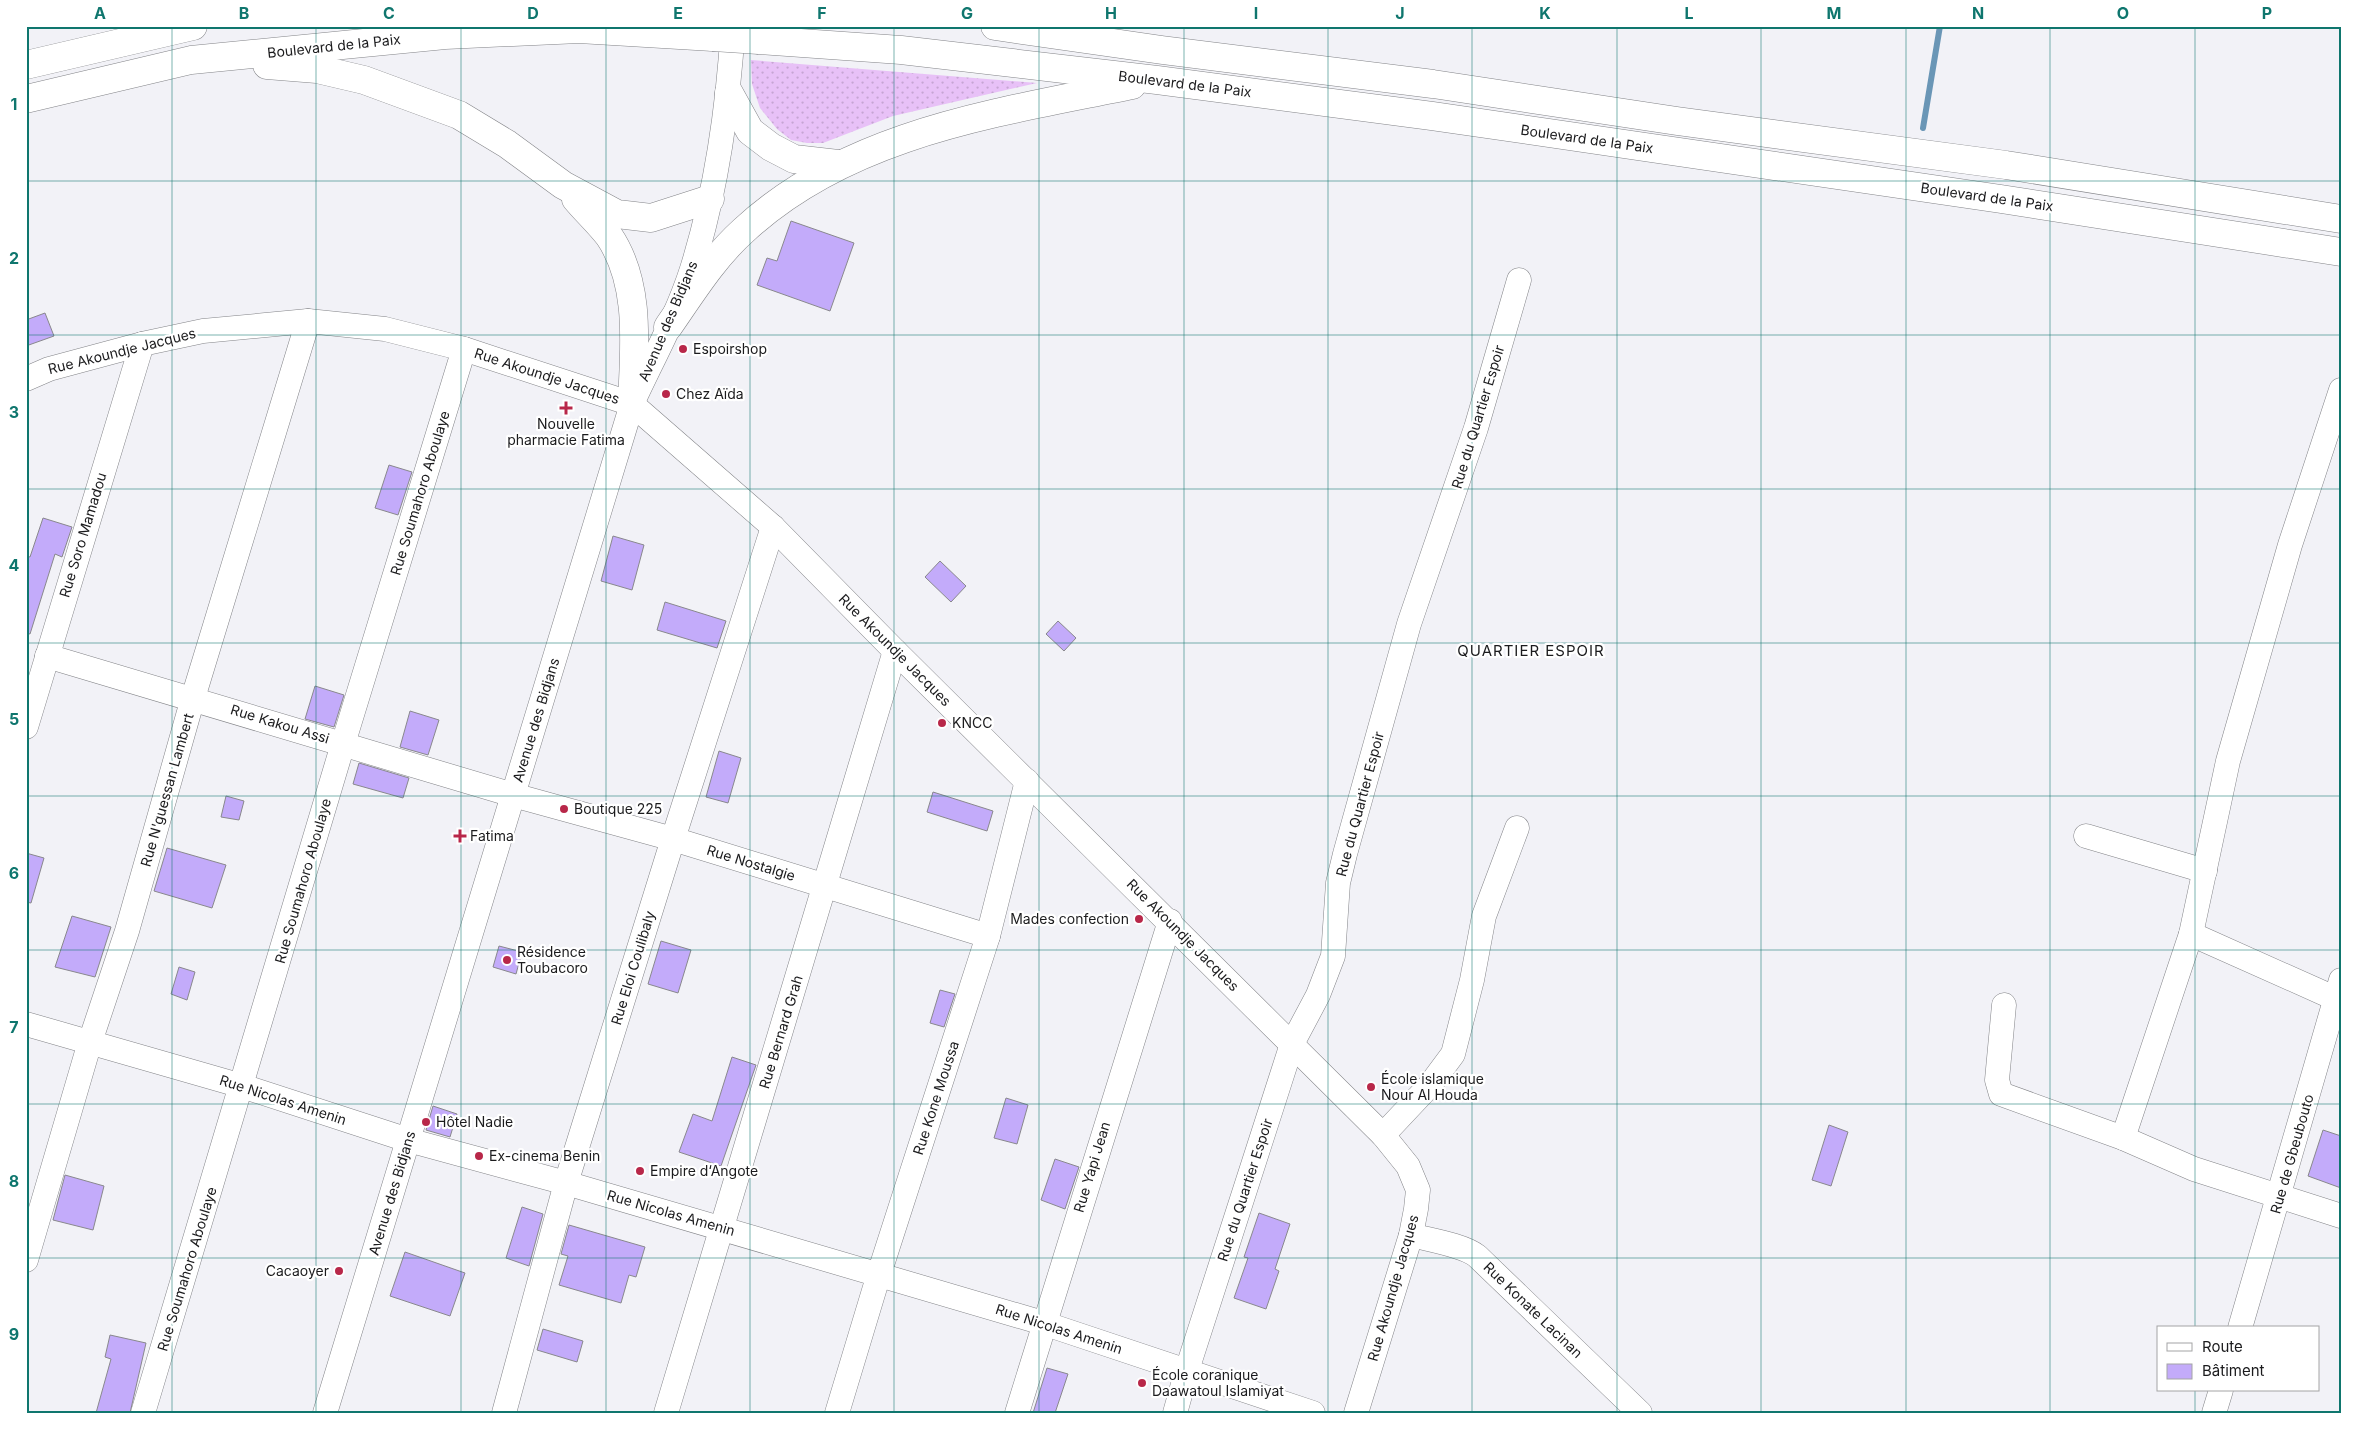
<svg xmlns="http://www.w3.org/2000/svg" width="2367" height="1439" font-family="Inter,sans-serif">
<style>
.grass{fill:url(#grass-dots)}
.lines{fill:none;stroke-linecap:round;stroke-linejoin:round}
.stream{stroke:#6a96b6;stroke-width:6}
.building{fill:#c3abfa;stroke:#89888d}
.minor-casing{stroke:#838488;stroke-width:25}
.major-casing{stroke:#838488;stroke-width:29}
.minor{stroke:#fff;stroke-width:24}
.major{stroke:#fff;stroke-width:28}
.major-bridge-casing{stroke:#838488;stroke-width:29;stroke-linecap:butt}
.major-bridge{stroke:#fff;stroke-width:28}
.grid{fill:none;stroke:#0f766e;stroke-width:1;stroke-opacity:0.55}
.poi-dot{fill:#b82749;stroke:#fff;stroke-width:2}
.labels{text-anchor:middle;stroke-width:4.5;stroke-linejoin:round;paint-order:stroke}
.street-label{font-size:14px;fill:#1b1b1d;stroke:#fff}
.poi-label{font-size:14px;fill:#1b1b1d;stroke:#fff;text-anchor:start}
.neighbourhood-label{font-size:15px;letter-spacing:1px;fill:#1b1b1d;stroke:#fff}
.neatline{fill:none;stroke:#0f766e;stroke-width:2}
.grid-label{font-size:16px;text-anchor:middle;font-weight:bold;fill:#0f766e}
</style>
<defs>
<pattern id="grass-dots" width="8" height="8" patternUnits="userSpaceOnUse" patternTransform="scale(1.25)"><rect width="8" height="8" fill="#e8c1f7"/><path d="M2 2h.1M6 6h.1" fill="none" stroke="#c6a5d3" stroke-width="1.8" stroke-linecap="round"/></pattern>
</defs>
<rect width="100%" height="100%" fill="#f2f2f7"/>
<path class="grass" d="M751 60 1037 83 893 116 823 143H807L791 140 777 129 760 108 752 84Z"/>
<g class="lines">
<path class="stream" d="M1923 128 1940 26"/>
</g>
<g class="building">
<path d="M791 221 854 243 830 311 757 285 767 258 777 261Z"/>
<path d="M45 313 54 336 26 346V320Z"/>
<path d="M389 465 412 472 398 515 375 508Z"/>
<path d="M43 518 72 527 62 557 55 554 30 634 26 633V556L30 557Z"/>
<path d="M613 536 644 545 632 590 601 581Z"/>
<path d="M940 561 966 586 951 602 925 577Z"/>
<path d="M665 602 726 621 717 648 657 630Z"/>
<path d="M1058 621 1076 638 1064 651 1046 634Z"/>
<path d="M315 686 344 695 334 727 305 719Z"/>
<path d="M410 711 439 720 428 755 400 747Z"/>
<path d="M719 751 741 758 728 803 706 797Z"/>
<path d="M359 763 409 778 403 798 353 784Z"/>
<path d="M933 792 993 811 987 831 927 812Z"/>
<path d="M226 796 244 801 239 820 221 817Z"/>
<path d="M167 848 226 865 212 908 154 891Z"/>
<path d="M26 853 44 858 31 903 26 902Z"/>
<path d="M72 916 111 927 95 977 55 967Z"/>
<path d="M661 941 691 950 678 993 648 984Z"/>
<path d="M499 946 522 952 516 974 493 967Z"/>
<path d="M179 967 195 972 187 1000 171 994Z"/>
<path d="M940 990 955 994 944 1027 930 1023Z"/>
<path d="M732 1057 756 1065 721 1166 679 1152 693 1114 712 1121Z"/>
<path d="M1006 1098 1028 1105 1017 1144 994 1138Z"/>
<path d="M433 1106 457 1114 450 1137 426 1130Z"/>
<path d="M1829 1125 1848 1132 1831 1186 1812 1180Z"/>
<path d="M2323 1130 2341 1136V1188L2308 1176Z"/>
<path d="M1055 1159 1079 1167 1065 1209 1041 1200Z"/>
<path d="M65 1175 104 1186 93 1230 53 1220Z"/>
<path d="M522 1207 543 1214 529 1266 506 1258Z"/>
<path d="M1259 1213 1290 1224 1275 1269 1279 1271 1266 1309 1234 1298 1248 1258 1244 1257Z"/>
<path d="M569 1225 645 1247 636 1277 629 1275 621 1303 559 1285 568 1256 561 1254Z"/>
<path d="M405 1252 465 1273 450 1316 390 1296Z"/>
<path d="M543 1329 583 1341 577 1362 537 1350Z"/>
<path d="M110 1335 146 1343 130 1413H96L111 1359 105 1357Z"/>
<path d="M1047 1368 1068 1374 1055 1413H1033Z"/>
</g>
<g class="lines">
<defs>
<g id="minor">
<path d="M26 379 49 369 142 344 203 331 308 321 385 329 464 349 632 404 773 527 895 651 1383 1135 1408 1166 1418 1190 1416 1209 1411 1235 1356 1413"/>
<path d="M47 656 513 795 673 839 988 936"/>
<path d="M26 727 142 344"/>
<path d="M2086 836 2205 871"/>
<path d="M2191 934 2341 1001"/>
<path d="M2004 1005 1997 1080 2001 1094 2123 1138 2194 1169 2341 1216"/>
<path d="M26 1024 242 1086 408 1140 566 1183 1043 1323 1313 1413"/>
<path d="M1383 1135 1430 1085 1453 1054 1472 980 1484 916 1517 828"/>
<path d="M2123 1138 2191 934 2228 761 2290 545 2341 390"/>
<path d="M1411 1235C1430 1240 1463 1245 1477 1256L1640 1413"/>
<path d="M26 1260 90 1042 127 931 193 698 308 321"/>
<path d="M2240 1328 2341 980"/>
<path d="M143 1413 343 744 464 349"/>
<path d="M325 1413 632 404C652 360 677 316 692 269 717 189 728 110 733 26"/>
<path d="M504 1413 566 1183 673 839 773 527"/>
<path d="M666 1413 895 651"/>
<path d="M837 1413 879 1274 988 936 1027 781"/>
<path d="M1017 1413 1170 921"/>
<path d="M1175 1413 1187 1370 1292 1044 1318 995 1333 956 1338 883 1345 854 1409 624 1476 428 1519 280"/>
<path d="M2214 1413 2221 1390"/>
</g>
<g id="major">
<path d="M995 26 1162 50 1433 84 1677 121 2006 165 2341 219"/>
<path d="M759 40 901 50 1157 80 1432 116 2001 199 2341 252"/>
<path d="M26 65 193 26"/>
<path d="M267 65 317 69 364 80 459 115 507 144 563 185 617 214 651 218 710 199"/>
<path d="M729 93 750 131 771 147 794 159 838 164"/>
<path d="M26 99 191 60 445 35 579 29 713 37"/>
<path d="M576 199C586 211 599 223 609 236 642 285 634 349 632 404"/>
<path d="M668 327C691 294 713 258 743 231 848 133 996 113 1132 85"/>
</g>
</defs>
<use href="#minor" class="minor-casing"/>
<use href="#major" class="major-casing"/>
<use href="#minor" class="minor"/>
<use href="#major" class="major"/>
<defs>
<path id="major-bridge" d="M713 37 759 40"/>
</defs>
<use href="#major-bridge" class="major-bridge-casing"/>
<use href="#major-bridge" class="major-bridge"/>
</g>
<path class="grid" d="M172 26V1413M316 26V1413M461 26V1413M606 26V1413M750 26V1413M894 26V1413M1039 26V1413M1184 26V1413M1328 26V1413M1472 26V1413M1617 26V1413M1761 26V1413M1906 26V1413M2050 26V1413M2195 26V1328M26 181H2341M26 335H2341M26 489H2341M26 643H2341M26 796H2341M26 950H2341M26 1104H2341M26 1258H2341M2195 1390V1413"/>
<g class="poi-dot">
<circle cx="683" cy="349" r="5"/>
<circle cx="666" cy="394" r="5"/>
<path d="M563.5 400.5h5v5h5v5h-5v5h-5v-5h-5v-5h5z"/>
<circle cx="942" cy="723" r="5"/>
<circle cx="564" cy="809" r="5"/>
<path d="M457.5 828.5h5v5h5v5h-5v5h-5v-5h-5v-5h5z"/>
<circle cx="1139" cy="919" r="5"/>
<circle cx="507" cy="960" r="5"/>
<circle cx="1371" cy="1087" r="5"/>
<circle cx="426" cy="1122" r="5"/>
<circle cx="479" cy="1156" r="5"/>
<circle cx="640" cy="1171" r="5"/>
<circle cx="339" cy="1271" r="5"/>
<circle cx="1142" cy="1383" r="5"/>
</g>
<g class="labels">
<g class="street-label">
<text transform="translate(334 46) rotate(-6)" y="5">Boulevard de la Paix</text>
<text transform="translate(1185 84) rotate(7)" y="5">Boulevard de la Paix</text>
<text transform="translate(1587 139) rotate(8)" y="5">Boulevard de la Paix</text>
<text transform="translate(1987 197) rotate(8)" y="5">Boulevard de la Paix</text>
<text transform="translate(668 321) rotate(-67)" y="5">Avenue des Bidjans</text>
<text transform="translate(122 351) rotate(-14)" y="5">Rue Akoundje Jacques</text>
<text transform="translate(547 376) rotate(18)" y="5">Rue Akoundje Jacques</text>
<text transform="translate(1478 417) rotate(-73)" y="5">Rue du Quartier Espoir</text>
<text transform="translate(420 493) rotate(-73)" y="5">Rue Soumahoro Aboulaye</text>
<text transform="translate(83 535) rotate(-73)" y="5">Rue Soro Mamadou</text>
<text transform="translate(895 650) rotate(45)" y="5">Rue Akoundje Jacques</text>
<text transform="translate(536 720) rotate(-73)" y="5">Avenue des Bidjans</text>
<text transform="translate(280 724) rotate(17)" y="5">Rue Kakou Assi</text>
<text transform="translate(167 790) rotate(-74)" y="5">Rue N'guessan Lambert</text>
<text transform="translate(1360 804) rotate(-75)" y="5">Rue du Quartier Espoir</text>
<text transform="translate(751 863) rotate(17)" y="5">Rue Nostalgie</text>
<text transform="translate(303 881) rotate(-74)" y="5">Rue Soumahoro Aboulaye</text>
<text transform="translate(1183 935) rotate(45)" y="5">Rue Akoundje Jacques</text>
<text transform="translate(633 968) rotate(-73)" y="5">Rue Eloi Coulibaly</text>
<text transform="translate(781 1032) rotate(-73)" y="5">Rue Bernard Grah</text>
<text transform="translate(936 1098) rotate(-72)" y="5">Rue Kone Moussa</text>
<text transform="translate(283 1100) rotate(18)" y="5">Rue Nicolas Amenin</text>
<text transform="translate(2292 1154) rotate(-74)" y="5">Rue de Gbeubouto</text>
<text transform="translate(1092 1167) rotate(-73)" y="5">Rue Yapi Jean</text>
<text transform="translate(1245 1190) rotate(-72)" y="5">Rue du Quartier Espoir</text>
<text transform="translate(392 1193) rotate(-73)" y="5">Avenue des Bidjans</text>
<text transform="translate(671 1213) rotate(16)" y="5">Rue Nicolas Amenin</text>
<text transform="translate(187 1269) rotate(-73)" y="5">Rue Soumahoro Aboulaye</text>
<text transform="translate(1393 1288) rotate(-74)" y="5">Rue Akoundje Jacques</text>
<text transform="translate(1533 1310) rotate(44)" y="5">Rue Konate Lacinan</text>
<text transform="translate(1059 1329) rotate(18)" y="5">Rue Nicolas Amenin</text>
</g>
<g class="poi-label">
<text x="693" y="354">Espoirshop</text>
<text x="676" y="399">Chez Aïda</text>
<text x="566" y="429" text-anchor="middle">Nouvelle<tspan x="566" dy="16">pharmacie Fatima</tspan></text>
<text x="952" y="728">KNCC</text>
<text x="574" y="814">Boutique 225</text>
<text x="470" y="841">Fatima</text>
<text x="1129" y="924" text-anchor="end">Mades confection</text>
<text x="517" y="957">Résidence<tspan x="517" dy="16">Toubacoro</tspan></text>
<text x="1381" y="1084">École islamique<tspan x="1381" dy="16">Nour Al Houda</tspan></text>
<text x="436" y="1127">Hôtel Nadie</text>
<text x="489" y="1161">Ex-cinema Benin</text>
<text x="650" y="1176">Empire d‘Angote</text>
<text x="329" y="1276" text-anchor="end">Cacaoyer</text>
<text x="1152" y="1380">École coranique<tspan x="1152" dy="16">Daawatoul Islamiyat</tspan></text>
</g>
<g class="neighbourhood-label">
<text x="1531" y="656">QUARTIER ESPOIR</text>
</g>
</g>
<rect width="2367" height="1439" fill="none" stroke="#ffffff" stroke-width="55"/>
<rect x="2157" y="1326" width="162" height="65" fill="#ffffff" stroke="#a4a4a5"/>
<rect x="2167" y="1343" width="25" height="8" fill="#ffffff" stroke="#a4a4a5"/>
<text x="2202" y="1352" font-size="15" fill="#1b1b1d">Route</text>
<rect x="2167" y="1364" width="25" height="15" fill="#c3abfa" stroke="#a4a4a5"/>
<text x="2202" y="1376" font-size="15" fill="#1b1b1d">Bâtiment</text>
<rect x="28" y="28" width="2312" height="1384" class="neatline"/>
<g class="grid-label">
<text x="100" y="19">A</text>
<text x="244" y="19">B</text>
<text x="389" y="19">C</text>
<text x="533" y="19">D</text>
<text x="678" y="19">E</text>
<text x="822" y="19">F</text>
<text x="967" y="19">G</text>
<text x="1111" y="19">H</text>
<text x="1256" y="19">I</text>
<text x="1400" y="19">J</text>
<text x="1545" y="19">K</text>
<text x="1689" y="19">L</text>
<text x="1834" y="19">M</text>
<text x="1978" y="19">N</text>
<text x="2123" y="19">O</text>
<text x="2267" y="19">P</text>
<text x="14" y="110">1</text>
<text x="14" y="264">2</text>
<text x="14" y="418">3</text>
<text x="14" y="571">4</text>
<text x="14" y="725">5</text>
<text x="14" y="879">6</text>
<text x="14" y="1033">7</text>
<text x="14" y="1187">8</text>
<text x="14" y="1340">9</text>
</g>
</svg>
